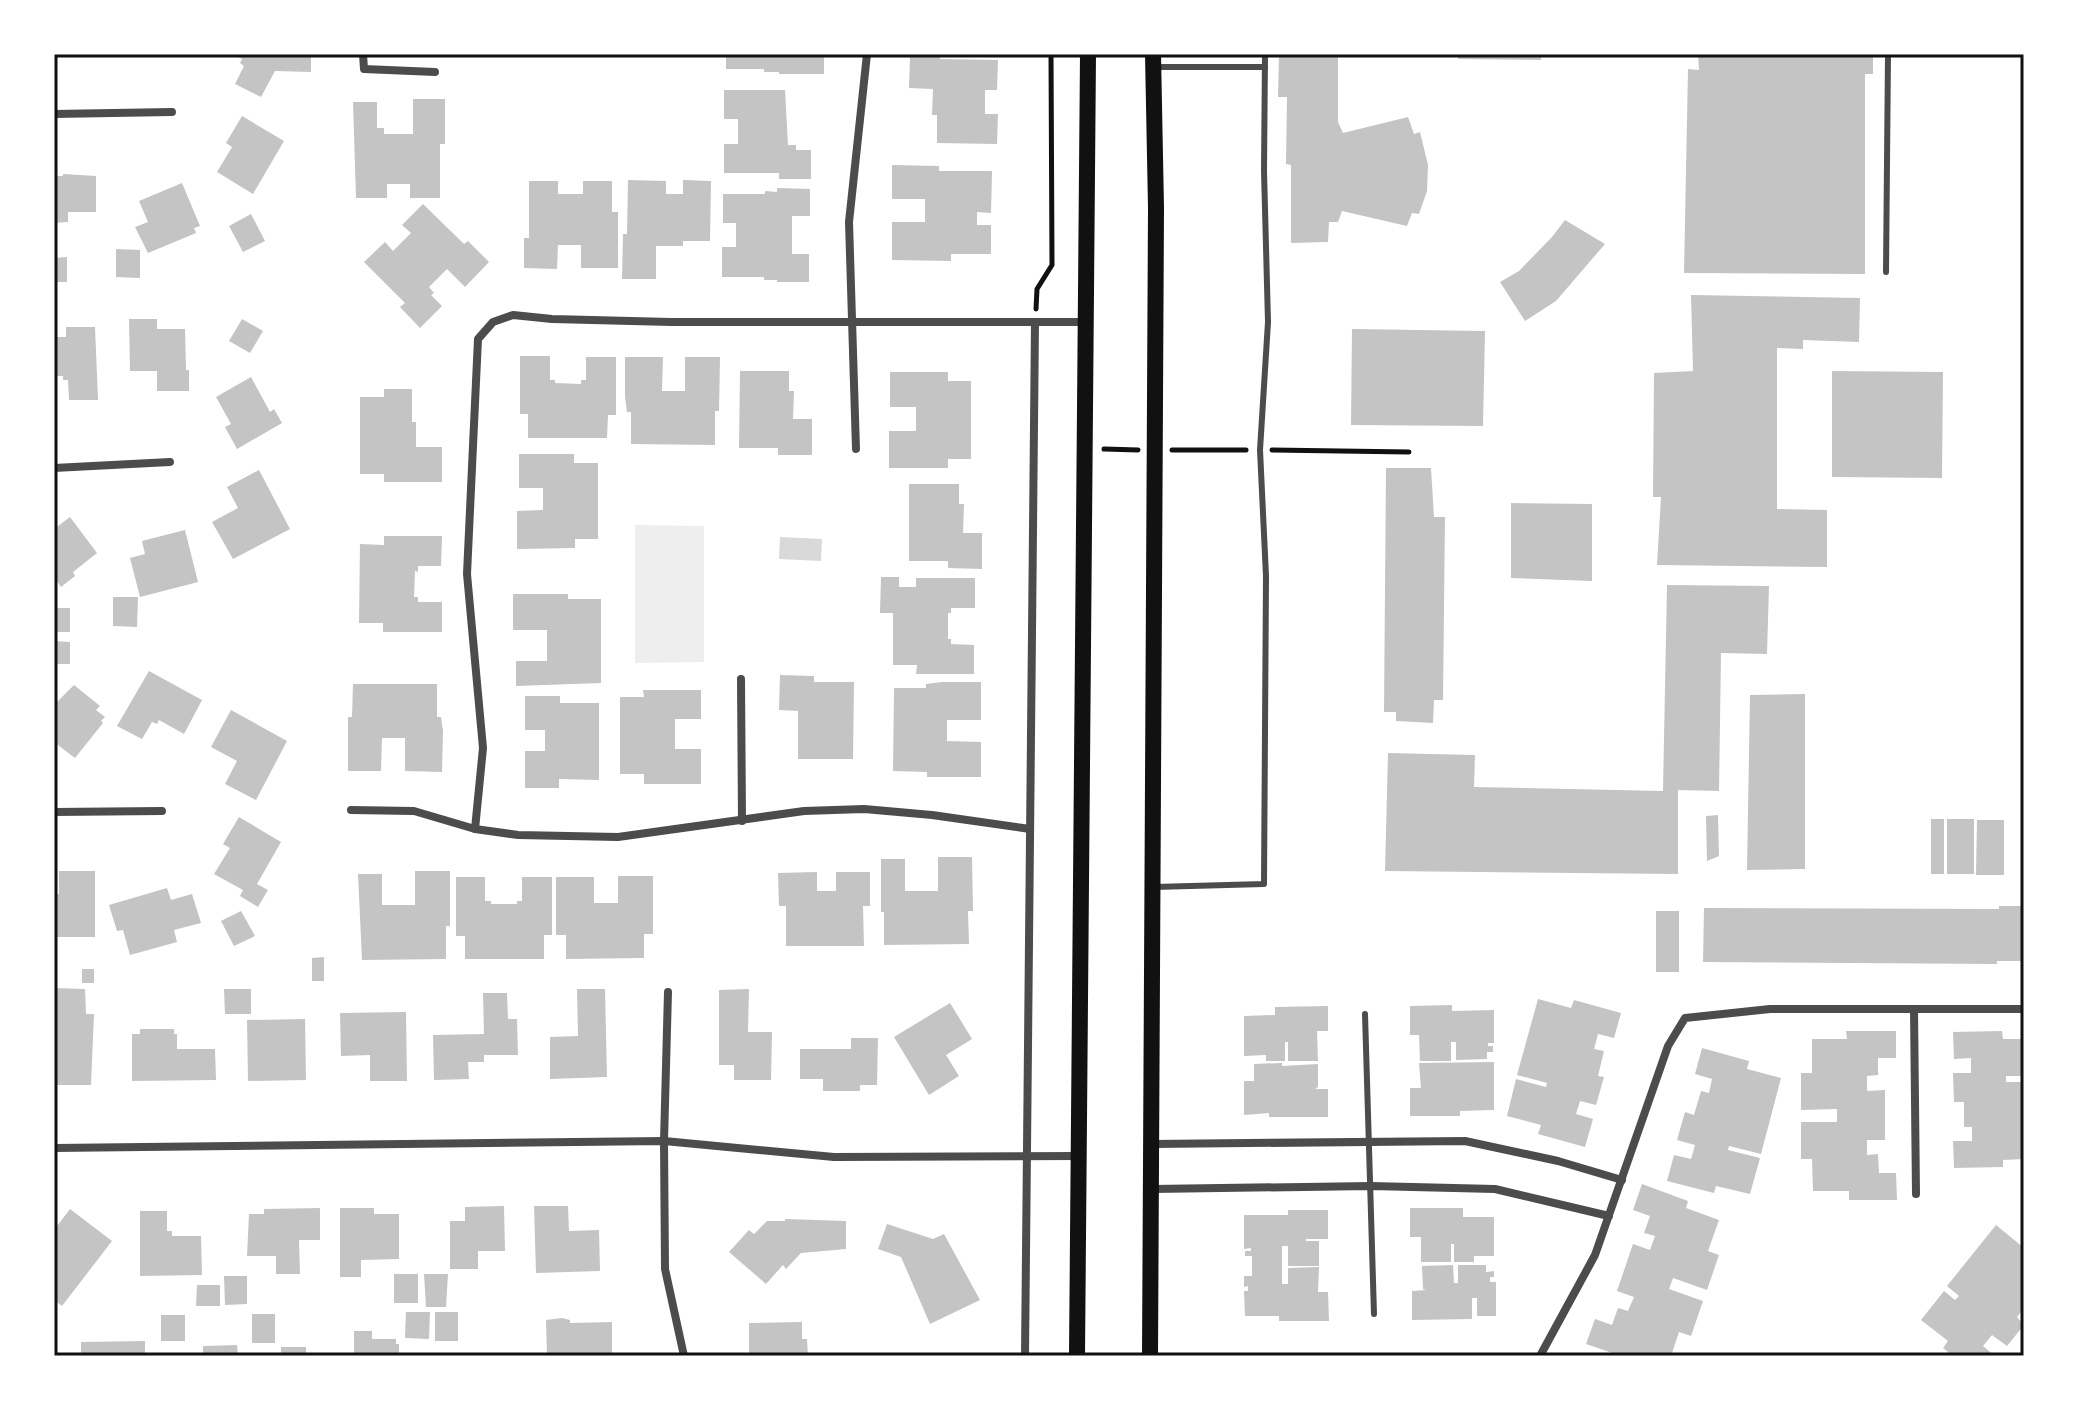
<svg xmlns="http://www.w3.org/2000/svg" width="2078" height="1410" font-family="Lato,sans-serif">
<style>
.green{fill:#eee}
.water{fill:#d9d9d9}
.building{fill:#c4c4c4}
.lines{fill:none;stroke-linecap:round;stroke-linejoin:round}
.path{stroke:#111;stroke-width:5}
.service{stroke:#4c4c4c;stroke-width:6}
.minor{stroke:#4c4c4c;stroke-width:8}
.secondary{stroke:#111;stroke-width:16}
.neatline{fill:none;stroke:#111;stroke-width:3}
</style>
<rect width="100%" height="100%" fill="#fff"/>
<path class="green" d="M635 525 704 526V662L635 663Z"/>
<path class="water" d="M780 537 822 539 821 561 779 559Z"/>
<g class="building">
<path d="M232 54H311V72L275 71 261 97 235 84 244 66 240 63 242 59Z"/>
<path d="M726 54H824V74H779V72H764V69H726Z"/>
<path d="M1279 54H1338V122L1343 133 1408 117 1414 134 1420 132 1428 165 1427 191 1419 214 1412 213 1407 226 1342 211 1338 222H1329L1328 242 1291 243V165L1286 164 1287 97H1278Z"/>
<path d="M1458 54H1541V60L1458 59Z"/>
<path d="M1698 54H1873V74H1865V274L1684 273 1688 69 1699 70Z"/>
<path d="M910 55H940V59L998 60 997 90H985V114H998L997 144 937 143V115H932L933 89 909 88Z"/>
<path d="M724 90H785L788 145H796V150H811V179H779V173H724V144H738V119H724Z"/>
<path d="M413 99H445V144H440V198H410V184H387V198H356L353 102H377V128H384V134H413Z"/>
<path d="M242 116 284 141 253 194 217 172 232 147 226 143Z"/>
<path d="M892 165 939 166V171H992L991 213 977 212V225H991V254H951V261L892 260V222H925V199H892Z"/>
<path d="M63 174 96 176V212H68V222L54 223V176H63Z"/>
<path d="M628 180 666 181V194H683V180L711 181 710 241H683V246H656V279H622L623 234H627Z"/>
<path d="M529 181H558V194H583V181H612V212H618V268H581V245H558L557 269 524 268V238H529Z"/>
<path d="M182 183 200 226 194 228 196 233 148 253 135 227 148 222 139 201Z"/>
<path d="M777 188 810 189V216H792V254H809V282H777V280H764V277H722V247H736V223H723V194H765V191L777 192Z"/>
<path d="M423 204 464 244 468 241 489 262 465 287 447 269 429 287 434 293 431 295 442 306 420 328 400 307 405 303 364 262 385 242 393 251 411 233 402 225Z"/>
<path d="M251 214 265 241 243 252 229 226Z"/>
<path d="M1565 220 1605 244 1556 301 1525 321 1500 282 1519 271 1552 237Z"/>
<path d="M116 249 140 250V278L116 277Z"/>
<path d="M67 257V282H54V258Z"/>
<path d="M1691 295 1860 298 1859 342 1803 340V349L1777 348V509L1827 510V567L1657 565 1661 497H1653L1654 373 1693 371Z"/>
<path d="M129 319H157V329H185L186 370H189V391H157V371H130Z"/>
<path d="M242 319 263 331 250 353 229 341Z"/>
<path d="M66 327H95L98 400H69L68 380H63V376H54V337H66Z"/>
<path d="M1352 329 1485 331 1483 426 1351 425Z"/>
<path d="M520 356H550V380H555V383L581 384V380H586V357H616V415H608L607 438H528V414H520Z"/>
<path d="M625 357H663L662 391H685V357H720L719 411H715V445L631 444V412H627L625 397Z"/>
<path d="M740 371H789V391H794L793 419H812V455H778V448H739Z"/>
<path d="M1832 371 1943 372 1942 478 1832 477Z"/>
<path d="M890 372H948V381H971V459H948V468H889V431H916V407H890Z"/>
<path d="M251 377 270 412 274 409 282 423 237 449 225 427 231 424 216 397Z"/>
<path d="M384 389H412V422H416V447H442V482H384V474H360V397H384Z"/>
<path d="M519 454H574V463H598V539H575V548L517 549V511L543 510V488H519Z"/>
<path d="M1386 468H1431L1434 517H1445L1443 700H1434L1433 723 1396 721V712H1384Z"/>
<path d="M259 470 290 529 233 559 212 522 238 508 227 487Z"/>
<path d="M909 484H959V504H964L963 533H982V569L948 568V561H909Z"/>
<path d="M1511 503 1592 504V581L1511 578Z"/>
<path d="M70 517 97 553 73 572 75 576 61 587 54 577V529Z"/>
<path d="M185 530 198 582 140 597 130 558 145 554 142 541Z"/>
<path d="M384 536H442L441 566H418V572L415 571 414 597H418V602H442V632H383V623H359L360 544 384 545Z"/>
<path d="M881 577H899V587H916V578H975V608H951V613H948V639H951V644L974 645V674H916L917 665H893V613H880Z"/>
<path d="M1667 585 1769 586 1767 654 1721 653 1719 791 1678 790V874L1385 871 1388 753 1475 755 1474 787 1663 791Z"/>
<path d="M513 594H568V599H601V683L516 686V661H547V630H513Z"/>
<path d="M113 597H138L137 627 113 626Z"/>
<rect x="54" y="608" width="16" height="24"/>
<path d="M54 641 70 642V664H54Z"/>
<path d="M149 671 202 700 184 734 159 720 157 724 152 722 142 739 117 726Z"/>
<path d="M780 675 814 676V682H854L853 759H798V711L779 710Z"/>
<path d="M942 682H981V720H947V741L981 742V777H927V772L893 771 894 688H926V684Z"/>
<path d="M353 684H437V717H441L443 731 442 772 405 771V738H382L381 771H348V717H352Z"/>
<path d="M74 685 100 706 96 710 105 717 101 721 103 723 75 758 54 742V705Z"/>
<path d="M643 690H701V719H675V749H701V784H644V774H620V697H644Z"/>
<path d="M1805 694V869L1747 870 1750 695Z"/>
<path d="M525 696H560V703H599V780L559 779V788H525V751H545V730H525Z"/>
<path d="M231 710 287 741 256 800 225 784 237 761 211 747Z"/>
<path d="M1718 815 1719 856 1707 861 1706 816Z"/>
<path d="M239 817 281 842 257 884 268 890 258 907 240 896 243 890 214 874 230 848 223 844Z"/>
<rect x="1931" y="819" width="13" height="55"/>
<rect x="1947" y="819" width="27" height="55"/>
<path d="M1977 820H2004V875H1976Z"/>
<path d="M938 857H972L973 911H968L969 944 884 945V912H881V859H905V891H938Z"/>
<path d="M59 871H95V937H54V894H59Z"/>
<path d="M415 871H450V926H446V959L362 960 358 874H382V905H415Z"/>
<path d="M817 872V891H836V872H870V906H863L864 946H786V906H779L778 873Z"/>
<path d="M618 876H653V934H644V958L566 959V935H556V877H594V903H618Z"/>
<path d="M456 877H485V901H491V904H517V901H522V877H552V935H544V959H465V936H456Z"/>
<path d="M167 888 171 900 192 894 201 923 174 930 177 942 130 955 123 930 117 931 109 905Z"/>
<path d="M1999 906H2024V961H1997V964L1703 962 1704 908 1999 909Z"/>
<path d="M241 911 255 936 234 946 221 921Z"/>
<rect x="1656" y="911" width="23" height="61"/>
<path d="M324 957V981H312V958Z"/>
<rect x="82" y="969" width="12" height="14"/>
<path d="M54 988 85 989 86 1014H94L91 1085H54Z"/>
<path d="M224 989H251V1014H225Z"/>
<path d="M577 989H605L607 1077 550 1079V1037L578 1036Z"/>
<path d="M749 989 748 1032H772L771 1080H734V1065H719V990Z"/>
<path d="M483 993H507L508 1019H517L518 1055H484V1062H468L469 1079 434 1080 433 1035 484 1034Z"/>
<path d="M1538 999 1571 1008 1574 1000 1621 1013 1614 1038 1598 1034 1594 1049 1604 1051 1598 1076 1604 1077 1596 1105 1580 1101 1576 1114 1593 1119 1585 1147 1538 1134 1541 1125 1507 1116 1516 1079 1546 1087 1547 1083 1517 1075Z"/>
<path d="M950 1003 972 1039 946 1055 959 1076 929 1095 894 1037Z"/>
<path d="M1452 1005V1011L1494 1010V1043H1488V1046H1493V1052H1487V1059L1456 1060V1042H1451V1061H1420L1419 1035H1410V1006Z"/>
<path d="M1328 1006V1031H1317L1318 1061H1288V1042H1285V1061H1266V1055L1244 1056V1016L1275 1015V1007Z"/>
<path d="M406 1012 407 1081H370V1055L341 1056 340 1013Z"/>
<path d="M305 1019 306 1080 248 1081 247 1020Z"/>
<path d="M140 1029H174V1034H177V1049H215L216 1080 132 1081V1034H140Z"/>
<path d="M1846 1031H1896V1058H1878V1075L1867 1076V1091L1885 1090V1140H1867V1155L1878 1154 1879 1173H1896L1897 1200H1849V1191H1813L1812 1159H1801V1122H1837V1109L1801 1110V1073H1812V1039H1847Z"/>
<path d="M2002 1031 2003 1039H2024V1076H2006V1082H2024V1159L2003 1160V1167L1954 1168 1953 1141H1972V1127H1964V1102H1954L1953 1073H1971V1058L1954 1059 1953 1032Z"/>
<path d="M851 1038H878L877 1085H860V1091H823V1079H800V1049H851Z"/>
<path d="M1702 1048 1749 1061 1747 1069 1781 1078 1761 1154 1729 1146 1728 1150 1760 1158 1750 1194 1716 1186 1714 1193 1667 1181 1674 1155 1691 1159 1695 1145 1677 1140 1685 1112 1694 1115 1701 1091 1709 1093 1712 1079 1695 1074Z"/>
<path d="M1494 1062V1110L1460 1111V1116H1410V1088H1421L1419 1063Z"/>
<path d="M1282 1063V1066L1318 1064V1087L1315 1089H1328V1117H1269V1113L1244 1115V1081H1254V1064Z"/>
<path d="M1642 1184 1688 1201 1686 1208 1719 1220 1708 1251 1719 1255 1707 1290 1673 1278 1669 1289 1703 1301 1691 1336 1679 1332 1671 1356H1645L1635 1353 1634 1356H1621L1586 1344 1595 1319 1612 1325 1618 1308 1628 1311 1634 1297 1617 1291 1633 1244 1650 1250 1655 1236 1644 1233 1650 1216 1633 1210Z"/>
<path d="M504 1206 505 1251H478V1269H450V1221H465V1207Z"/>
<path d="M534 1206H568L569 1231 599 1230 600 1271 536 1273Z"/>
<path d="M320 1208V1240H299L300 1274H276V1256H247L249 1214H264V1209Z"/>
<path d="M340 1208H374V1214H399V1259L361 1260V1277H340Z"/>
<path d="M1410 1208H1463V1217H1494V1256H1474V1262H1454V1244H1451V1262H1421V1237H1410Z"/>
<path d="M70 1209 112 1241 62 1306 54 1300V1230Z"/>
<path d="M1288 1210H1328V1239H1306V1241H1319V1266H1288V1246H1282V1284H1288V1268L1319 1267 1318 1292H1328L1329 1321H1279V1316H1245L1244 1291H1248V1286L1244 1287V1276H1252V1256H1245V1251H1251V1248L1244 1249V1215H1288Z"/>
<path d="M140 1211H167V1231H172V1236H201L202 1275 140 1276Z"/>
<path d="M785 1219 846 1221V1249L801 1253 786 1269 783 1265 766 1284 729 1252 749 1230 754 1234 767 1221H785Z"/>
<path d="M887 1224 933 1239 944 1234 980 1300 930 1324 901 1257 878 1249Z"/>
<path d="M1996 1225 2024 1248V1308L2017 1317 2024 1325 2007 1346 1992 1335 1983 1346 1995 1356H1953L1943 1348 1948 1341 1921 1320 1944 1291 1955 1300 1959 1296 1947 1286Z"/>
<path d="M1453 1265 1454 1283H1458V1265H1486V1272L1494 1271V1277H1490V1282H1496V1316H1477V1298H1472V1319L1412 1320V1291L1426 1290 1423 1289 1422 1266Z"/>
<rect x="394" y="1274" width="24" height="29"/>
<path d="M424 1274H448L446 1307H426Z"/>
<path d="M224 1276H247V1304L225 1305Z"/>
<path d="M197 1285H220V1306H196Z"/>
<path d="M406 1312H430L429 1339 405 1338Z"/>
<rect x="435" y="1312" width="23" height="29"/>
<rect x="252" y="1314" width="23" height="29"/>
<rect x="161" y="1315" width="24" height="26"/>
<path d="M562 1318 570 1320V1323L612 1322V1356H547L546 1320Z"/>
<path d="M802 1322V1339H807L808 1356H749V1323Z"/>
<path d="M354 1331H372V1339H396V1344H399V1356H354Z"/>
<path d="M145 1341V1356H81V1342Z"/>
<path d="M237 1345 238 1356H203V1346Z"/>
<rect x="281" y="1347" width="25" height="9"/>
</g>
<g class="lines">
<g class="path">
<path d="M1036 309 1037 289 1052 265 1051 54"/>
<path d="M1104 449 1138 450"/>
<path d="M1172 450H1246"/>
<path d="M1272 450 1409 452"/>
</g>
<g class="service">
<path d="M1156 67H1265"/>
<path d="M1886 272 1888 54"/>
<path d="M1154 887 1264 884 1266 576 1260 450 1268 322 1264 171 1265 54"/>
<path d="M1365 1014 1374 1314"/>
</g>
<g class="minor">
<path d="M363 54 364 69 435 72"/>
<path d="M54 114 172 112"/>
<path d="M856 449 849 222 867 54"/>
<path d="M54 468 170 462"/>
<path d="M741 679 742 821"/>
<path d="M351 810 414 811 475 829 518 835 618 837 804 811 864 809 932 815 1030 829"/>
<path d="M54 812 162 811"/>
<path d="M475 829 483 748 467 574 478 339 493 322 513 315 552 319 671 322H1085"/>
<path d="M668 992 664 1141 665 1269 684 1356"/>
<path d="M1914 1009 1916 1194"/>
<path d="M1153 1144 1465 1141 1558 1161 1622 1180"/>
<path d="M54 1148 664 1141 834 1157 1078 1156"/>
<path d="M1152 1189 1371 1186 1495 1189 1609 1216"/>
<path d="M1025 1356 1035 322"/>
<path d="M1540 1356 1595 1255 1668 1046 1685 1018 1770 1009H2024"/>
</g>
<g class="secondary">
<path d="M1077 1356 1088 54"/>
<path d="M1150 1356 1156 208 1153 54"/>
</g>
</g>
<rect width="2078" height="1410" fill="none" stroke="#ffffff" stroke-width="112"/>
<rect x="56" y="56" width="1966" height="1298" class="neatline"/>
</svg>
